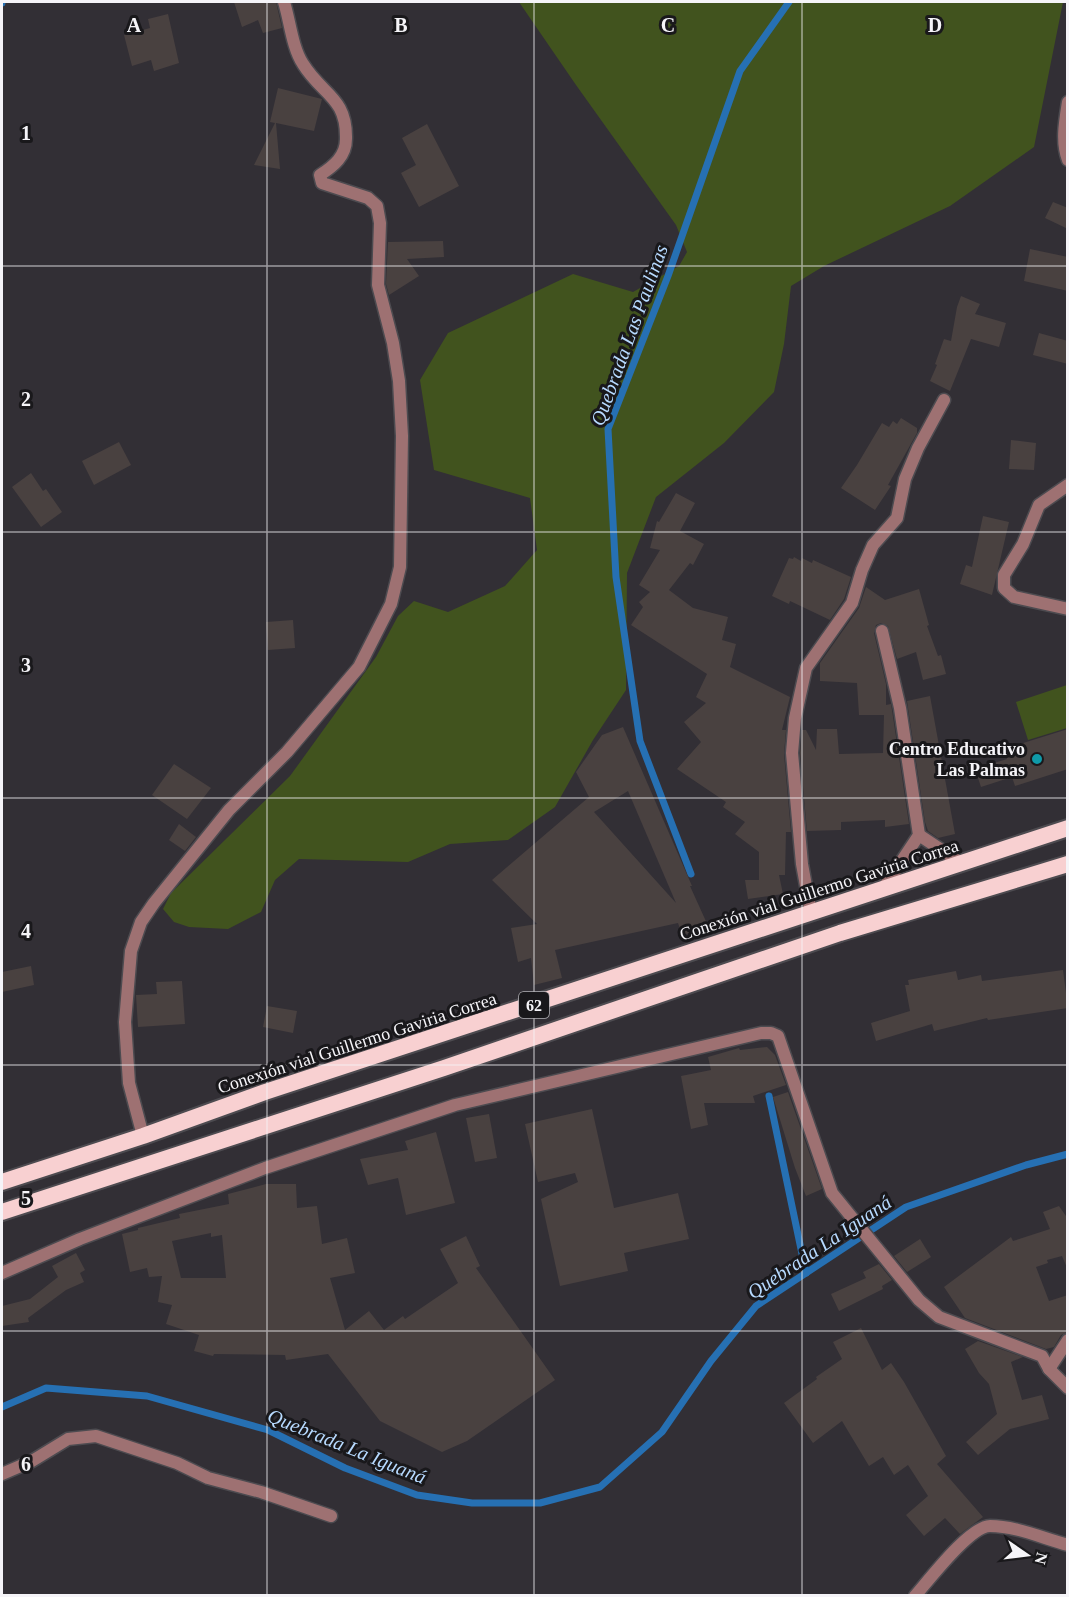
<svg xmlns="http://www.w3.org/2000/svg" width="1069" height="1597" font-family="'Times New Roman',serif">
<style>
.green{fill:#41531e}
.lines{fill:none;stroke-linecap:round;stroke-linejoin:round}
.stream{stroke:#2670b3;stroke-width:7}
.building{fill:#494140;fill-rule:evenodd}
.minor-casing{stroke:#4d4b50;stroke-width:15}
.tertiary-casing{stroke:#4d4b50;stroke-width:15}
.trunk-casing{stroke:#4d4b50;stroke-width:20}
.minor{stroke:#9e7172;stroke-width:12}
.tertiary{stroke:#9e7172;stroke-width:12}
.trunk{stroke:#f8d0d1;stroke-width:16}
.grid{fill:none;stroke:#f5f4f8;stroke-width:1.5;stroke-opacity:0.55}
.culture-dot{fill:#0f9aa8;stroke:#19181b;stroke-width:2}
.labels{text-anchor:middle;stroke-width:6;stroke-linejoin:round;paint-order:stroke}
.shield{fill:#19181b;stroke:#b3b2b6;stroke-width:1.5}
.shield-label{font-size:16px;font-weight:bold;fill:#f5f4f8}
.poi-label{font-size:18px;font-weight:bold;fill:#f5f4f8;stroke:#19181b;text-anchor:end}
.street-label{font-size:18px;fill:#f5f4f8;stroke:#19181b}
.water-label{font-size:20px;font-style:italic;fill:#b7daff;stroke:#19181b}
.grid-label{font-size:20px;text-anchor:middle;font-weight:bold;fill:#f5f4f8;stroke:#19181b;stroke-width:6;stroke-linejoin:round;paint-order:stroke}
</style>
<rect width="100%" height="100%" fill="#322f35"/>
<g class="green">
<path d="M519 2H1063L1034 147 950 206 824 266 791 286 784 344 774 392 724 443 656 497 627 573 626 690 593 740 555 807 508 840 450 844 408 862 299 859 275 880 261 912 228 929 189 927 174 922 163 909 171 893 290 776 376 657 398 616 414 601 448 612 505 586 537 550 530 498 434 470 420 380 448 333 573 274 633 292 679 266 687 252 676 225 576 85Z"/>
<path d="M1067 685V728L1028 740 1016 702Z"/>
</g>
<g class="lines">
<g class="stream">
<path d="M2 3V2"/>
<path d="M691 874 640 741 616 577 608 429 668 276 740 71 789 2"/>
<path d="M769 1096 806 1273"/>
<path d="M2 1407 46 1388 147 1396 268 1430 345 1468 417 1495 472 1503H540L600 1487 662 1432 711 1361 756 1306 906 1207 1026 1165 1068 1154"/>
</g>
</g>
<g class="building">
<path d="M234 2H276L282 28 263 33 258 20 242 27Z"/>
<path d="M168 14 179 63 154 71 151 60 132 66 124 35 150 28 148 19Z"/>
<path d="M278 88 322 99 314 131 276 123 280 169 254 165 275 123 270 122Z"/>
<path d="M427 124 459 186 419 207 401 173 416 165 402 138Z"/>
<path d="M1053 202 1068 208V229L1045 218Z"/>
<path d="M443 241 444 257 407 259 419 276 389 295 386 284 388 242Z"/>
<path d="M1030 249 1068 257V291L1024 281Z"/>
<path d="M961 296 980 304 975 314 1006 323 999 347 971 339 950 391 930 381 937 365 935 364 944 339 951 341 957 307Z"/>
<path d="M1039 333 1068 341V364L1033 355Z"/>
<path d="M901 418 917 428V433L888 485 891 486 875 510 841 488 857 465 882 423 889 427 893 421 897 424Z"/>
<path d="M1011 440 1036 443 1034 470 1009 469Z"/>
<path d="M119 442 131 465 94 485 82 461Z"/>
<path d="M31 473 43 491 46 489 62 512 41 527 12 487Z"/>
<path d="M676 493 695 503 680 531 704 544 693 565 690 563 669 590 693 608 728 617 722 640 736 644 730 667 790 697 782 730H786L784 754 791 832H786L785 875H779L783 894 748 899 745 880H759V852L735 834 745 822 723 807 726 802 677 769 701 742 684 722 706 703 696 697 707 674 631 625 643 607 639 602 650 592 639 585 660 550 650 548 657 521 659 522Z"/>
<path d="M983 516 1009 522 992 595 960 584 966 565 972 567Z"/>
<path d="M794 557 801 561 802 558 812 563 813 560 851 577 844 599 830 620 790 601 789 604 772 596 789 558 793 559Z"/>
<path d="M866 587 885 600 919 589 929 625 927 626 938 656 941 655 946 674 923 680 916 652 897 659 888 626 881 623 876 625 874 633 886 684V705L891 704 892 710 909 824 885 827V820L841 822V830L807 831 800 753 802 730H806L816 750 817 729H837L839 754 883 753 884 715H859L857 683 820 681V663L859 608Z"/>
<path d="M293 620 295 648 268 650 266 622Z"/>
<path d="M930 696 955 834 938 838 928 831 925 822 907 701Z"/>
<path d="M623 727 692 886H690L709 928 682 935 678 923 555 950 562 978 534 985 531 958 518 962 511 928 537 924 492 880 589 797 576 772 602 735ZM628 791 676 903 594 812Z"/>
<path d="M1068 729V769L1015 786 1012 777 981 787 975 769 1007 759 1004 749Z"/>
<path d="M174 764 211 788 187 819 152 795Z"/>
<path d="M179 824 196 837 185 851 169 840Z"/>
<path d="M31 966 34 985 2 992V972Z"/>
<path d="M1063 970 1068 1008 988 1020 987 1018 934 1031 932 1024 876 1041 871 1023 910 1011 905 985H909L908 980 956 971 958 980 981 975 982 981Z"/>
<path d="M182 981 185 1024 138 1027 136 995 157 994 156 982Z"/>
<path d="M267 1006 297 1011 293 1033 263 1027Z"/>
<path d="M767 1047 775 1055 786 1085 753 1096 755 1103H704L708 1125 691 1129 681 1076 711 1070 708 1057 739 1048 740 1050Z"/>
<path d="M788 1092 822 1189 806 1196 795 1168 773 1097Z"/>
<path d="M592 1109 614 1208 678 1193 689 1239 624 1253 628 1271 560 1286 541 1199 578 1182 575 1173 538 1182 525 1124Z"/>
<path d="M489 1114 497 1158 475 1162 466 1118Z"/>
<path d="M436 1132 455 1203 406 1215 398 1178 368 1185 360 1159 408 1150 405 1141Z"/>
<path d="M266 1184H296L297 1208 317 1206 322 1244 347 1238 355 1273 330 1278 345 1330 369 1311 384 1330 403 1316 405 1319 458 1283 440 1249 466 1236 480 1266 476 1268 555 1380 467 1441 442 1452 380 1421 328 1354 286 1360 285 1355 214 1354 213 1356 194 1351 199 1335 166 1324 172 1305 158 1302 162 1276 149 1277 147 1268 130 1272 122 1234 138 1230V1228L180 1218 179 1214 229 1204 228 1194ZM211 1233V1237L222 1235 226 1278H181L172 1241Z"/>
<path d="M1059 1206 1068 1219V1270L1062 1256 1047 1260 1048 1263 1036 1267 1049 1301 1068 1295V1332L1061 1335 1054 1347 1046 1349 965 1318 944 1287 1011 1237 1013 1241 1050 1229 1043 1212Z"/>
<path d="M920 1239 931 1257 907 1272 894 1256Z"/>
<path d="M76 1253 85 1270 80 1273 84 1282 66 1290 28 1318 29 1322 2 1326V1306L30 1299 58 1277 52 1266Z"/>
<path d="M879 1264 892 1280 882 1286 883 1289 839 1311 831 1294 866 1278 863 1272Z"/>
<path d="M861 1328 882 1370 891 1363 904 1382 946 1456 937 1464 983 1517 960 1534 945 1518 924 1536 906 1515 928 1496 908 1465 894 1475 883 1457 869 1466 842 1421 813 1443 784 1403 817 1379 816 1377 842 1359 833 1342Z"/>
<path d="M978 1341 1023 1357 1011 1362 1022 1400 1042 1395 1049 1419 1010 1429 978 1455 966 1442 997 1414 989 1384 979 1373 965 1349Z"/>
</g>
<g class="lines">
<defs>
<g id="minor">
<path d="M882 631 900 708 919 835 883 889"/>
<path d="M919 835 961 863"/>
<path d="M811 913 802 864 792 753 795 718 806 668 852 603 862 570 873 545 897 518 905 479 918 448 944 400"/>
<path d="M2 1273 80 1239 265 1168 455 1105 761 1033H771L778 1036 832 1193 919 1300 939 1317 1042 1356 1049 1369 1068 1388"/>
</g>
<g id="tertiary">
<path d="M1068 102C1065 121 1061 142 1068 160"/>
<path d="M1068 485 1039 505 1023 544 1004 575V588L1014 597 1068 609"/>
<path d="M143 1136 129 1083 125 1022 131 951 141 922 154 903 229 810 287 752 359 667 391 604 400 567 402 436 399 381 393 343 378 285 380 223 377 206 368 198 322 183 320 175C334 166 346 156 346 139 347 97 322 95 303 64 292 47 290 21 284 2"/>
<path d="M1049 1369 1068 1340"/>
<path d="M2 1474 32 1461 68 1439 96 1436 177 1463 208 1478 261 1492 331 1516"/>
<path d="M915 1596C929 1580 970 1526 990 1526 1016 1526 1042 1538 1068 1545"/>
</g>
<g id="trunk">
<path d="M2 1182 143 1136 265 1092 1068 828"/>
<path d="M2 1212 444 1068 840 933 1068 864"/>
</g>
</defs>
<use href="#minor" class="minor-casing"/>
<use href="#tertiary" class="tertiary-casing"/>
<use href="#trunk" class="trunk-casing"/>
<use href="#minor" class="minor"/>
<use href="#tertiary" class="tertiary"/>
<use href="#trunk" class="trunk"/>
</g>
<path class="grid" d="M267 2V1596M534 2V1596M802 2V1596M2 266H1068M2 532H1068M2 798H1068M2 1065H1068M2 1331H1068"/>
<circle class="culture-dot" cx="1037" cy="759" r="6"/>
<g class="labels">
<rect class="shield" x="519" y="992" width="30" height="26" rx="4.5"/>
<g class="shield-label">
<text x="534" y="1011">62</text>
</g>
<g class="poi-label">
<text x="1025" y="755">Centro Educativo<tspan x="1025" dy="21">Las Palmas</tspan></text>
</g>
<g class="street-label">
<text transform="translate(819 890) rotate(-18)" y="6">Conexión vial Guillermo Gaviria Correa</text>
<text transform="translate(357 1043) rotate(-18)" y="6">Conexión vial Guillermo Gaviria Correa</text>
</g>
<g class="water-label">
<text transform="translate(629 335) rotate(-70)" y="7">Quebrada Las Paulinas</text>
<text transform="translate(819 1247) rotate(-34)" y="7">Quebrada La Iguaná</text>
<text transform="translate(347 1446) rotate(22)" y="7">Quebrada La Iguaná</text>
</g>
</g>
<g class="grid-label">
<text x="134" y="32">A</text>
<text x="401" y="32">B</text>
<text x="668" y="32">C</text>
<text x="935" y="32">D</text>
<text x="26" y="140">1</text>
<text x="26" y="406">2</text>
<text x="26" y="672">3</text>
<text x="26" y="938">4</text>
<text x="26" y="1205">5</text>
<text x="26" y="1471">6</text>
</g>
<rect width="1069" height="1597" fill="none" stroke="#f5f4f8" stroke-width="6"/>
<g transform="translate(1027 1555) rotate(104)" stroke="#19181b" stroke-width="4.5" paint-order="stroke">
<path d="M0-4.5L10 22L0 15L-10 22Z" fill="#f5f4f8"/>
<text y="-9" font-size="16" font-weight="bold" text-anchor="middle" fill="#f5f4f8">N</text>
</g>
</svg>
